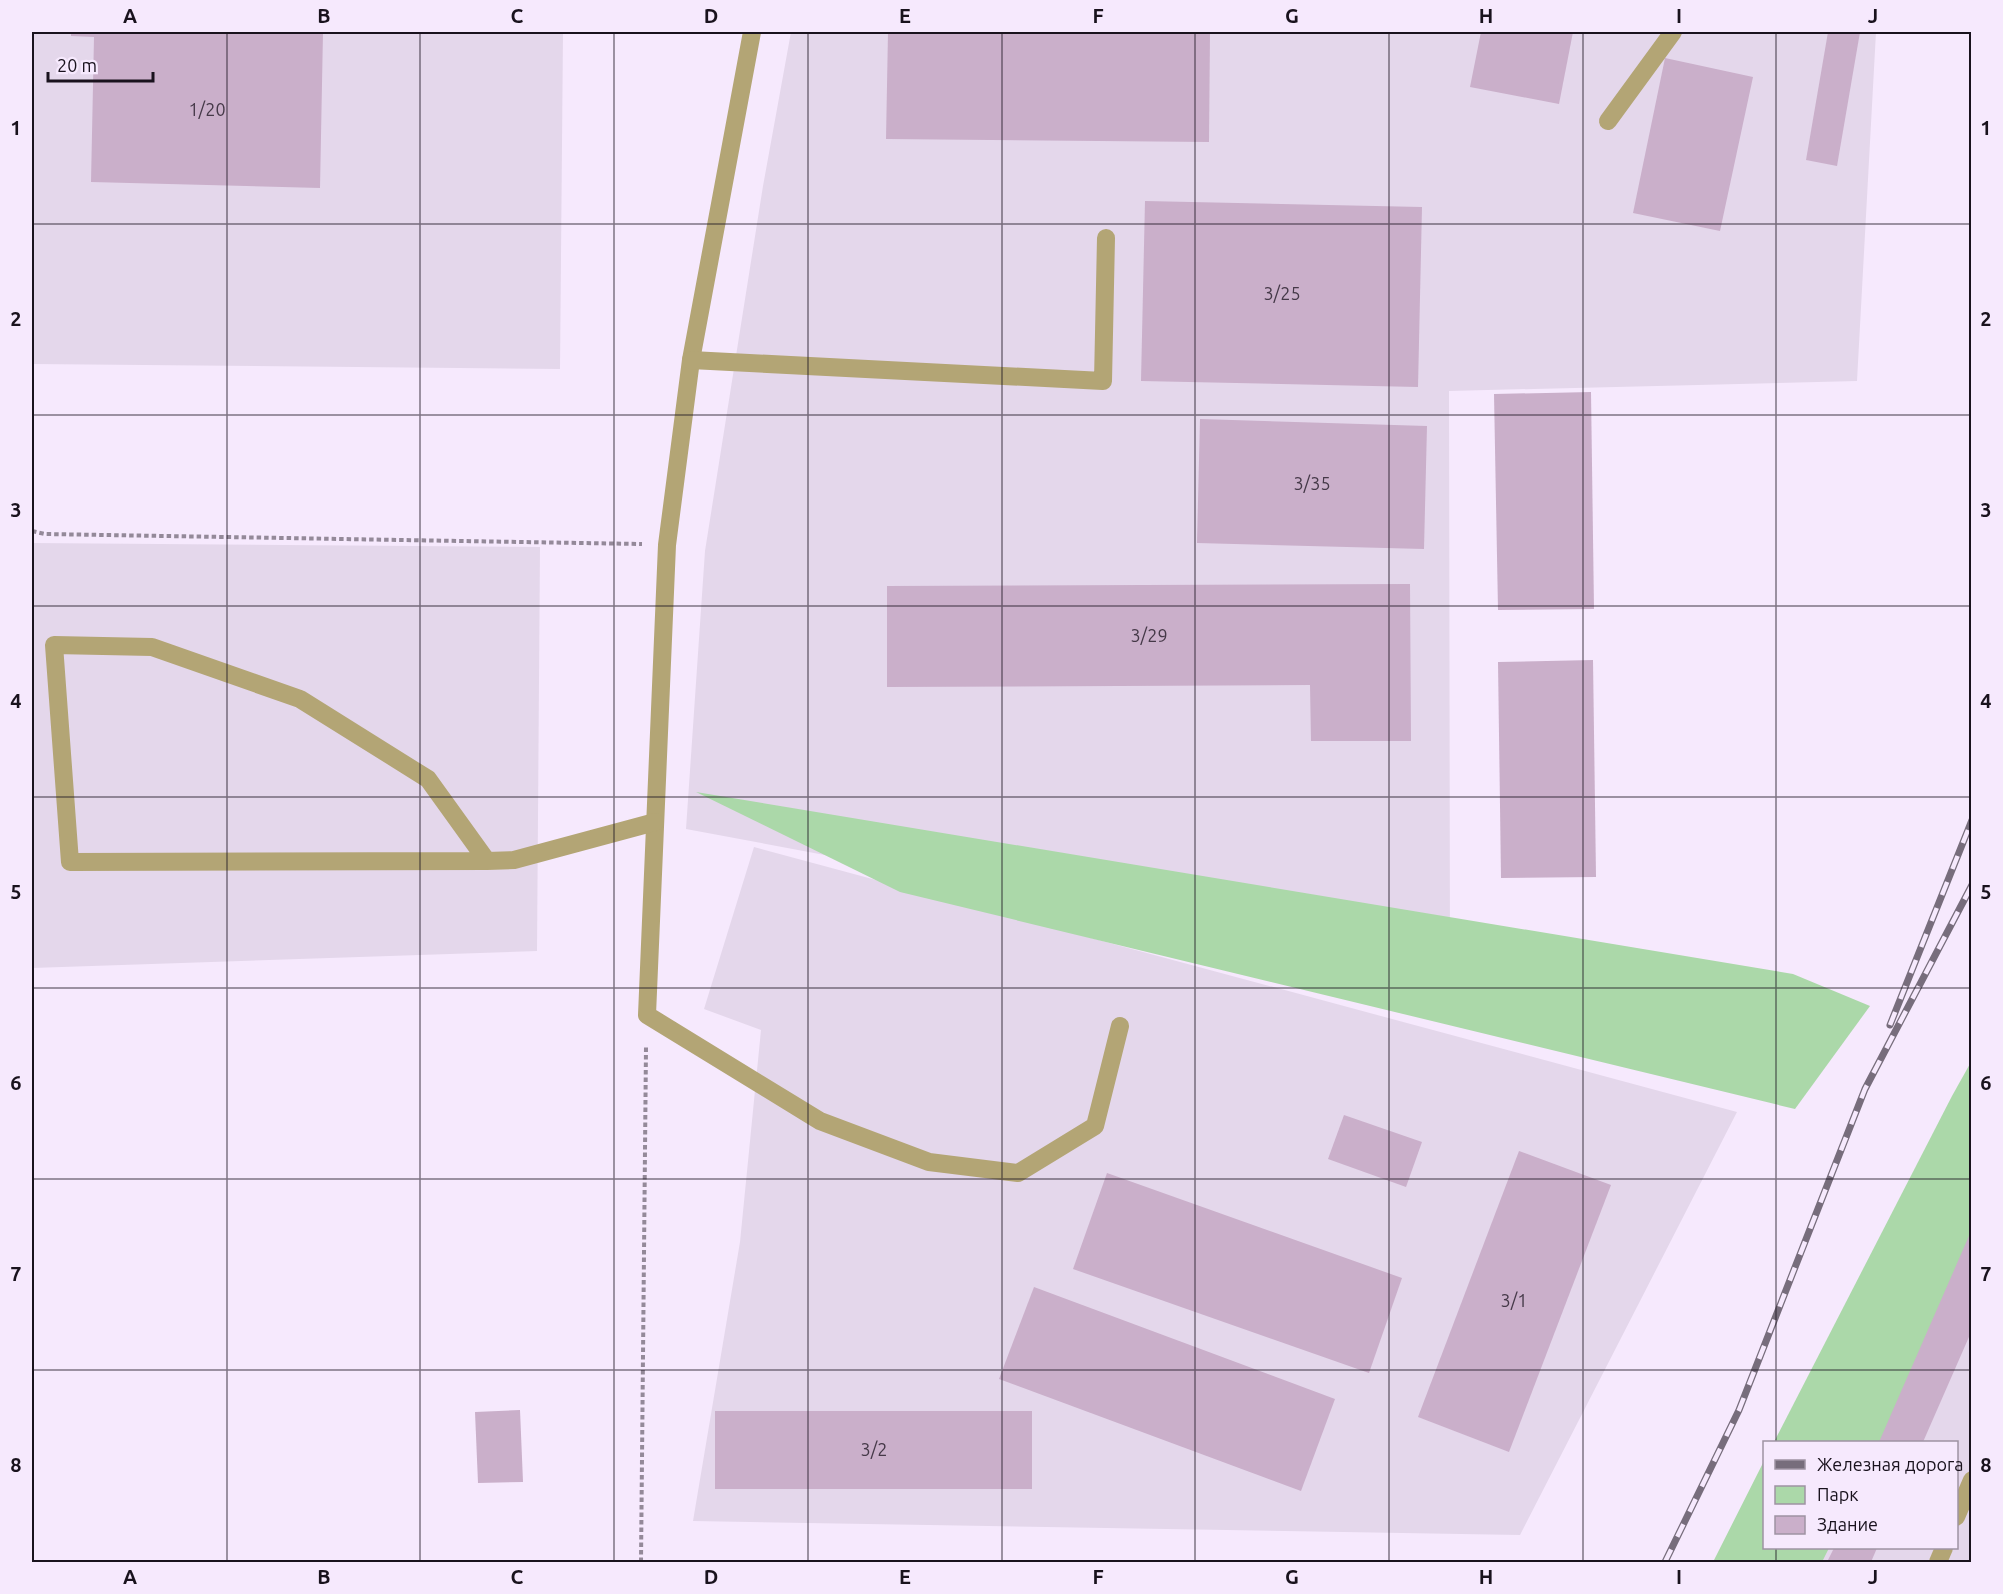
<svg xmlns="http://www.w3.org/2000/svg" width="2003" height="1594" font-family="Ubuntu,sans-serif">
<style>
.industrial{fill:#e4d7eb}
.green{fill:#abd8a9}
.building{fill:#caafca}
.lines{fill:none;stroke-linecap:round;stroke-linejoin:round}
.path{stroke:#948999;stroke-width:4;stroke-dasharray:4.5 3;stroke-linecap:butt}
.service{stroke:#b3a575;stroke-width:18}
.rail-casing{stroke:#776d7c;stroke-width:7}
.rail{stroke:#f6e9fd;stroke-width:4.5;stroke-dasharray:14;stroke-linecap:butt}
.grid{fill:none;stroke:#19121d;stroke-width:1.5;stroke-opacity:0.55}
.labels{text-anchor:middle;stroke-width:4.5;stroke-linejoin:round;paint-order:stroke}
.number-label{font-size:18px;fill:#453948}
.neatline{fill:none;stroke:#19121d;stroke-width:2}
.grid-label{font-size:20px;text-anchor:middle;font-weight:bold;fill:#19121d}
</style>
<rect width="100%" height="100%" fill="#f6e9fd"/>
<g class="industrial">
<path d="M32 32H563L560 369 32 364Z"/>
<path d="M791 32H1876L1857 381 1449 391 1450 972 686 829 705 551 763 186Z"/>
<path d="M32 543 540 547 537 951 32 968Z"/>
<path d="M754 847 1737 1112 1520 1535 693 1521 740 1242 761 1030 704 1009Z"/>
<path d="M1971 1266V1562H1811L1819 1548H1956V1442H1876Z"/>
</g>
<g class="green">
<path d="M696 792 1793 974 1870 1006 1795 1109 900 892Z"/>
<path d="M1971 1062V1269L1883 1442H1774L1952 1096Z"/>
<path d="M1764 1461V1548H1829L1822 1562H1713Z"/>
</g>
<g class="building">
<path d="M71 32H323L320 188 91 182 94 37 71 36Z"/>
<path d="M888 32H1210L1209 142 886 139Z"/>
<path d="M1481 32H1573L1559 104 1470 87Z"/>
<path d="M1828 32H1860L1837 166 1806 160Z"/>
<path d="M1665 58 1753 77 1720 231 1633 213Z"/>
<path d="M1145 201 1422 207 1418 387 1141 381Z"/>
<path d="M1591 392 1594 609 1498 610 1494 394Z"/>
<path d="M1200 419 1427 426 1424 549 1197 543Z"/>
<path d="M1410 584 1411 741H1311L1310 685 887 687V586Z"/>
<path d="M1593 660 1596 877 1501 878 1498 662Z"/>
<path d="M1344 1115 1422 1142 1406 1187 1328 1159Z"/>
<path d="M1519 1151 1611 1185 1509 1452 1418 1417Z"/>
<path d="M1107 1173 1402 1278 1369 1373 1073 1269Z"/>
<path d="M1972 1229V1330L1923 1442H1879Z"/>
<path d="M1034 1287 1335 1399 1301 1491 999 1379Z"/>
<path d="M520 1410 523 1482 478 1483 475 1412Z"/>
<rect x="715" y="1411" width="317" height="78"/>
<path d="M1834 1548H1877L1871 1562H1827Z"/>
</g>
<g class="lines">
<g class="path">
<path d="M32 531 45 534 642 544"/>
<path d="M641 1562 646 1047"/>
</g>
<g class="service">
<path d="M752 32 691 360 667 545 647 1015 820 1121 929 1162 1018 1173 1095 1126 1120 1026"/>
<path d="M1608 121 1673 32"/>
<path d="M691 360 1103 381 1106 238"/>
<path d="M487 861 428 779 300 699 152 647 54 645 70 862 487 861 514 860 655 822"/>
<path d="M1956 1517 1972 1480"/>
<path d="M1938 1562 1944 1548"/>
</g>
<defs>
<g id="rail">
<path d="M1890 1025 1972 820"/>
<path d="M1665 1562 1739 1410 1865 1089 1972 885"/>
</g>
</defs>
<use href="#rail" class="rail-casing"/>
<use href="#rail" class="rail"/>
</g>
<path class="grid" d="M227 32V1562M420 32V1562M614 32V1562M808 32V1562M1002 32V1562M1195 32V1562M1389 32V1562M1583 32V1562M1776 32V1442M32 224H1972M32 415H1972M32 606H1972M32 797H1972M32 988H1972M32 1179H1972M32 1370H1972M1776 1548V1562"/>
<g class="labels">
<g class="number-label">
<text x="207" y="116">1/20</text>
<text x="1282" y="300">3/25</text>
<text x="1312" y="490">3/35</text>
<text x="1149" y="642">3/29</text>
<text x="1514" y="1307">3/1</text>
<text x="874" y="1456">3/2</text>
</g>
</g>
<rect width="2003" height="1594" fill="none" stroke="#f6e9fd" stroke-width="66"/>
<rect x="1763" y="1441" width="195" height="108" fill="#f6e9fd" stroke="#9e93a3" stroke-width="1.5"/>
<rect x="1775" y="1460" width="30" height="9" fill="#776d7c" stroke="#9e93a3" stroke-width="1.5"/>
<text x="1817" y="1471" font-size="18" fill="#19121d">Железная дорога</text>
<rect x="1775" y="1486" width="30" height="18" fill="#abd8a9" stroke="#9e93a3" stroke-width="1.5"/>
<text x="1817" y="1501" font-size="18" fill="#19121d">Парк</text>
<rect x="1775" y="1516" width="30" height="18" fill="#caafca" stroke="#9e93a3" stroke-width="1.5"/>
<text x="1817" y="1531" font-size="18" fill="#19121d">Здание</text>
<path d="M48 72v9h105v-9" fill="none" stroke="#19121d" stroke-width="3"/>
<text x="57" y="72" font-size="18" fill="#19121d" stroke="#f6e9fd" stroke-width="4.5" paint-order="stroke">20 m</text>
<rect x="33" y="33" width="1937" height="1528" class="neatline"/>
<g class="grid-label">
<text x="130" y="23">A</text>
<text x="324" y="23">B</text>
<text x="517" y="23">C</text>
<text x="711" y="23">D</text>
<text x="905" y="23">E</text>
<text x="1098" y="23">F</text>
<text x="1292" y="23">G</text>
<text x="1486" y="23">H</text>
<text x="1679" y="23">I</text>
<text x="1873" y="23">J</text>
<text x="16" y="135">1</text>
<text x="1986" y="135">1</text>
<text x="16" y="326">2</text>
<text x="1986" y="326">2</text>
<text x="16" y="517">3</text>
<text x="1986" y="517">3</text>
<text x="16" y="708">4</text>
<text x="1986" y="708">4</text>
<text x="16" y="899">5</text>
<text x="1986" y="899">5</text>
<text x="16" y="1090">6</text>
<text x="1986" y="1090">6</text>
<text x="16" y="1281">7</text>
<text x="1986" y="1281">7</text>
<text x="16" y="1472">8</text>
<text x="1986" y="1472">8</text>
<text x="130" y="1584">A</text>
<text x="324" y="1584">B</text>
<text x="517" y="1584">C</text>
<text x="711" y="1584">D</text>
<text x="905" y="1584">E</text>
<text x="1098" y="1584">F</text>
<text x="1292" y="1584">G</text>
<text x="1486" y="1584">H</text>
<text x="1679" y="1584">I</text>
<text x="1873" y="1584">J</text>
</g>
</svg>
